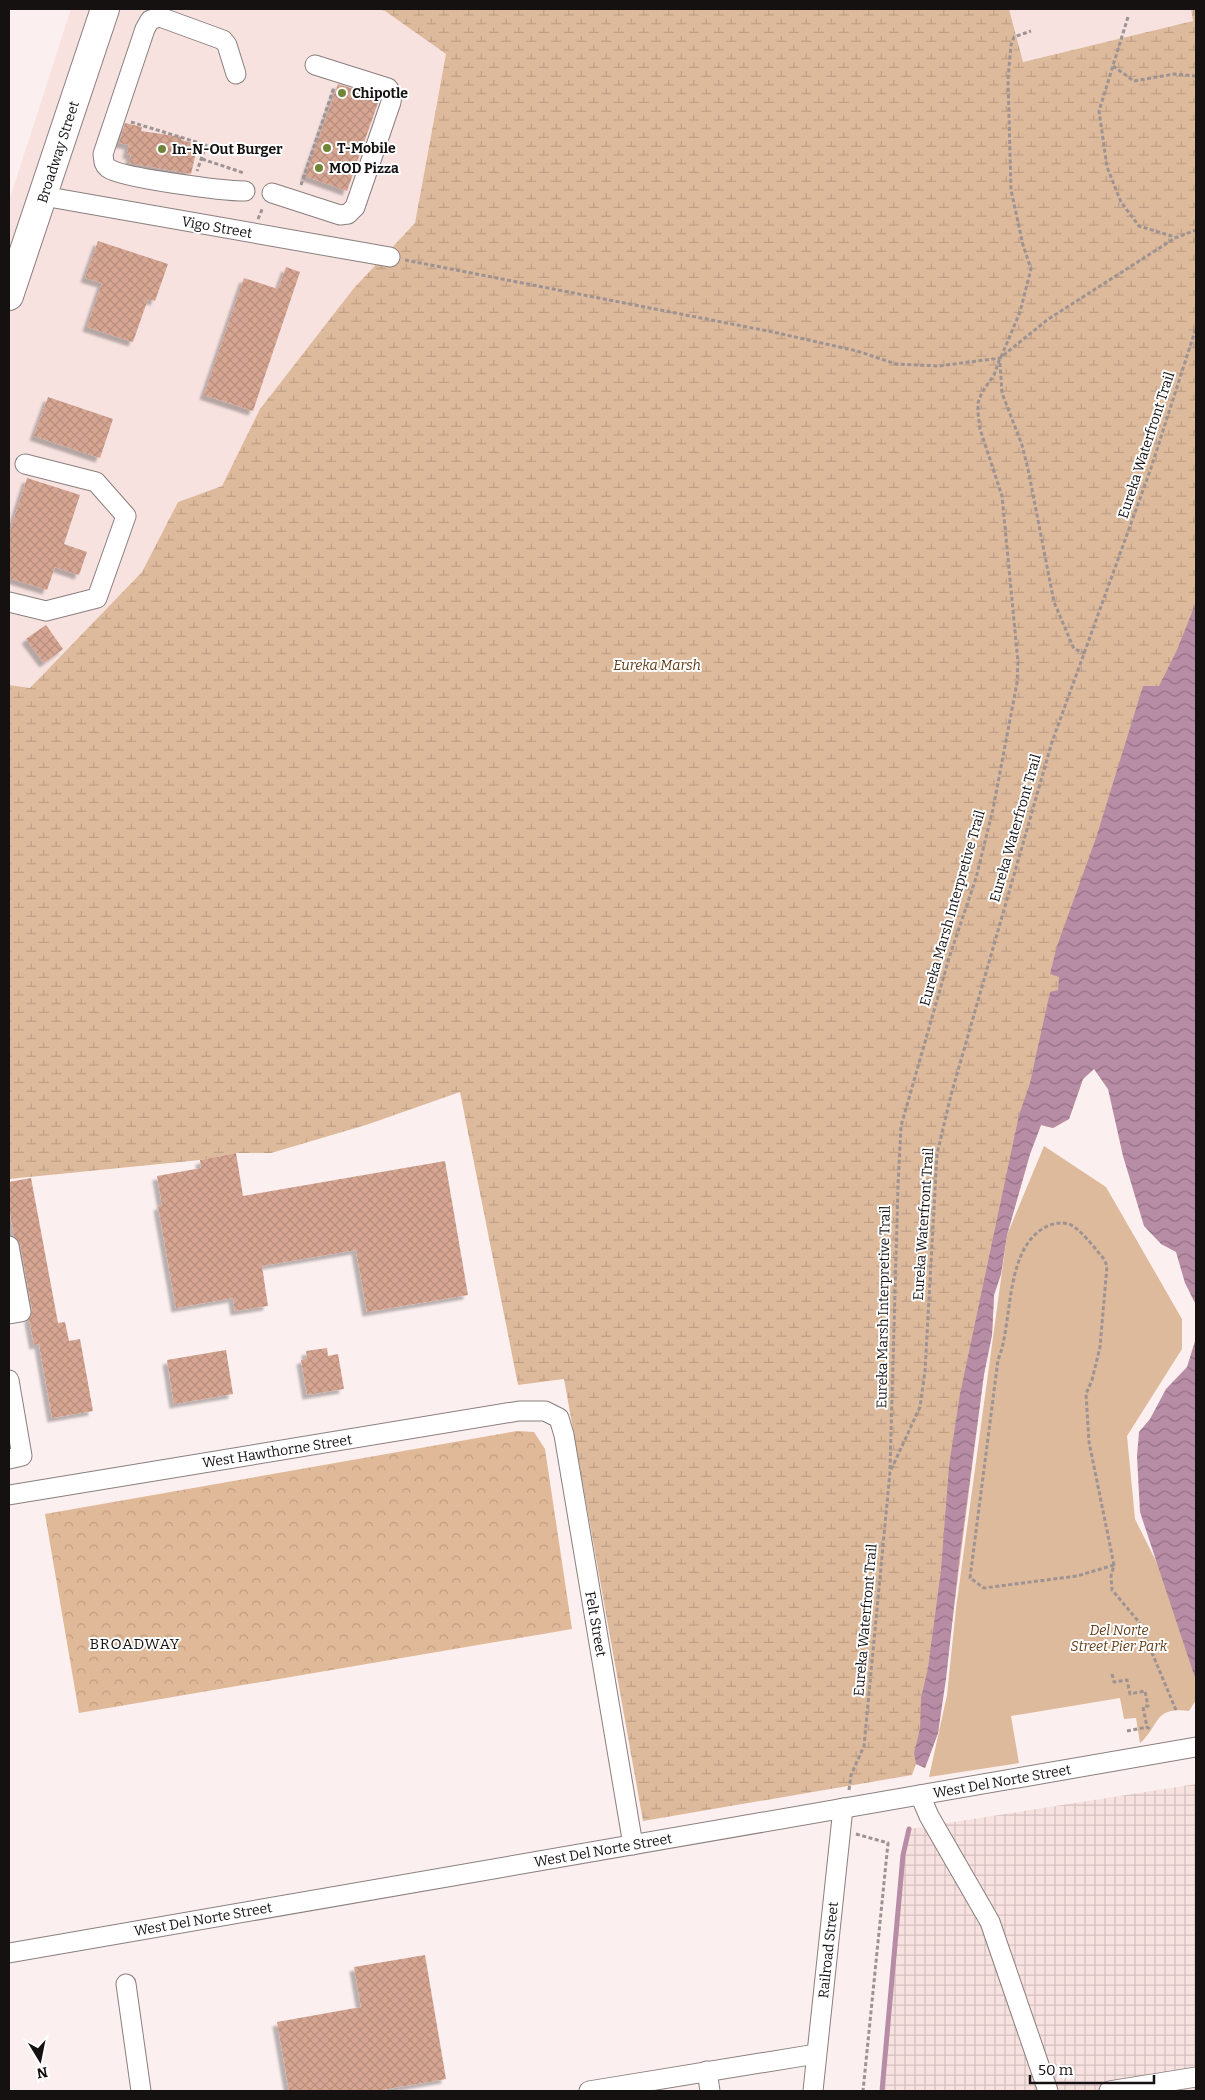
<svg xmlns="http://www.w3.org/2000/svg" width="1205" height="2100" font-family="Bitter,serif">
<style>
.built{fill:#f7e2e0}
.industrial{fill:url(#industrial-grid)}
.green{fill:#deba9c}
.forest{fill:url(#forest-crowns)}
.wetland{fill:url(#wetland-marsh)}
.water{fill:url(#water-waves)}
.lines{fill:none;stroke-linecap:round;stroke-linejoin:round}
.stream{stroke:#b78ca5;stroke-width:5}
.building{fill:url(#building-cross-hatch);filter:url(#shadow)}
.minor-casing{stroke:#8a7f7e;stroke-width:21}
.highway-casing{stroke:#8a7f7e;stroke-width:30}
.path{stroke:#9d9393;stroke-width:3;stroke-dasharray:4 2.5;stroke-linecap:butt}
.minor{stroke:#fff;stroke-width:19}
.highway{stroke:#fff;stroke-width:28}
.poi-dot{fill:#708536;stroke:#fff;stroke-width:2}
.labels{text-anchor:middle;stroke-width:4;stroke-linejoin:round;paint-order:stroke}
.poi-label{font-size:14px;font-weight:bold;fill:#151111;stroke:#fff;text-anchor:start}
.street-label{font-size:14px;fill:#151111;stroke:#fff}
.park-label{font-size:14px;font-style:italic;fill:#623c16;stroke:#fff}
.neighbourhood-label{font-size:15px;letter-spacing:1px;fill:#151111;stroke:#fff}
</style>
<defs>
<pattern id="industrial-grid" width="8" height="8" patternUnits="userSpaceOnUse" patternTransform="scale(1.25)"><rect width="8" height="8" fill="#f7e2e0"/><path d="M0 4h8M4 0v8" fill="none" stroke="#d3c1bf"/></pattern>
<pattern id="forest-crowns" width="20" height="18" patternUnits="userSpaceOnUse" patternTransform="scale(1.25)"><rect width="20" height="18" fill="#e0b998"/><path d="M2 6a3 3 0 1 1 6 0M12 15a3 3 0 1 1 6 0" fill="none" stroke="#bf9e82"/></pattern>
<pattern id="wetland-marsh" width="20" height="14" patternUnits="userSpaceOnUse" patternTransform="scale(1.25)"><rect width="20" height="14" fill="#deba9c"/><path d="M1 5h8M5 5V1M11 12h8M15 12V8" fill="none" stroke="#be9f85"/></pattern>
<pattern id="water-waves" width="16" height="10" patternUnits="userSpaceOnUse" patternTransform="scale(1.25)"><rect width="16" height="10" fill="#b78ca5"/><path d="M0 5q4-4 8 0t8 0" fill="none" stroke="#947185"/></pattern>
<pattern id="building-cross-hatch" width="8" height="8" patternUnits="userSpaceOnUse" patternTransform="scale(1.25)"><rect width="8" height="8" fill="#d6a693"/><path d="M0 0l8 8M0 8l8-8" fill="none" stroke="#b78e7e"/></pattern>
<filter id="shadow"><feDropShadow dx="-4.5" dy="4.5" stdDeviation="1" flood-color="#0004"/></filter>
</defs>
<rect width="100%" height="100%" fill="#fcefef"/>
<g class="built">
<path d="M71 9H378L385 11 446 54 415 223 354 288 260 409 222 486 178 502 142 572 30 689 9 685V201Z"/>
<path d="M1009 9H1191L1194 21 1023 62Z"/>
</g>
<path class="industrial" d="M1196 1784V2091H882L903 1855 909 1829Z"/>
<path class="green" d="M1044 1146 1106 1187 1182 1319V1349L1127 1436 1135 1519 1161 1571 1196 1681V1700L1189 1711C1153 1706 1160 1726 1140 1743L1136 1718 1124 1719 1120 1698 1011 1716 1019 1763 929 1777 947 1695 956 1608 1007 1235Z"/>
<path class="forest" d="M517 1431 534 1432 545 1449 572 1629 79 1713 45 1514Z"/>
<path class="wetland" d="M378 9H1009L1023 62 1193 21 1191 9H1196V1247L1160 1163 1094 1069 1083 1079 1069 1119 1053 1128 1041 1125 1030 1154 1007 1235 1001 1274 994 1295 992 1335 984 1374 938 1733 925 1768 916 1764 912 1775 643 1821 564 1379 518 1385 460 1092 366 1125 271 1153H236L200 1160 9 1179V685L30 688 142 572 178 502 222 486 260 409 354 288 415 223 446 54 385 11Z"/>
<g class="water">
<path d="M1196 602V1305L1185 1283 1176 1252 1161 1244 1144 1226 1123 1156 1108 1089 1094 1069 1083 1079 1069 1119 1053 1128 1041 1125 1030 1154 1007 1235 1001 1274 994 1295 992 1335 984 1374 959 1561 946 1679 938 1733 925 1768 916 1764 914 1753 920 1729 921 1698 928 1668 941 1570 949 1466 960 1394 1019 1115 1030 1083 1050 992 1058 990 1059 977 1050 974 1057 946 1096 838 1143 686H1159L1177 650Z"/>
<path d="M1196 1338V1681L1140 1512 1137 1456 1139 1432 1150 1419 1166 1389 1187 1367Z"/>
</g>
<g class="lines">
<path class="stream" d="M882 2091 903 1855 909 1829"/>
</g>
<g class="building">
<path d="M338 84 380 97 347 191 305 176Z"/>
<path d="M125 123 142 127 141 131 182 137 181 140 198 144 191 174 129 163 131 155 127 154 129 145 119 143Z"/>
<path d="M98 241 168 264 155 301 148 299 133 342 87 327 102 283 85 278Z"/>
<path d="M286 267 300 272 253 411 204 395 244 278 278 289Z"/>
<path d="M48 397 113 419 100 458 34 436Z"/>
<path d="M27 478 80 495 64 544 87 552 79 575 55 567 47 590 9 578V534Z"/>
<path d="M46 625 63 649 44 663 26 639Z"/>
<path d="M236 1153 243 1196 445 1161 468 1295 367 1312 356 1250 262 1266 268 1306 235 1311 233 1298 176 1308 158 1206 162 1205 157 1176 201 1168 200 1160Z"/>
<path d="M31 1178 58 1323 65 1322 69 1341 80 1339 93 1411 52 1418 39 1344 34 1345 29 1319 32 1310 20 1244 14 1236 9 1208V1182Z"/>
<path d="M327 1348 328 1356 338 1354 344 1389 307 1395 301 1360 307 1358 306 1351Z"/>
<path d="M226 1350 233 1394 174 1404 167 1360Z"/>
<path d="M425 1955 446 2079 376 2091H289L277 2022 361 2007 354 1967Z"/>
</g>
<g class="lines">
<defs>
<g id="minor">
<path d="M236 74 227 45 223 40 160 17 150 20 145 29 103 154C104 160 103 164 108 168 121 178 224 191 245 191"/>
<path d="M272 193 340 215 348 214 355 207 391 102 392 94 388 88 315 65"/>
<path d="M43 196 390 257"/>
<path d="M9 602 46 611 97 598 126 516 96 482 25 464"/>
<path d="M9 1246 21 1312 9 1314"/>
<path d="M9 1380 22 1456 9 1459"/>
<path d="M9 1495 519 1411H545L559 1418 564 1435 633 1845"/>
<path d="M920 1795 929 1816 990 1922 1048 2091"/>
<path d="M9 1953 1196 1747"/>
<path d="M126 1984 141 2091"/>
<path d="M707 2071 710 2091"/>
<path d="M589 2091 816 2054"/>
<path d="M813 2091 843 1808"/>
<path d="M1109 2091 1196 2077"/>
</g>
<path id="highway" d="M9 296 105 9"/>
</defs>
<use href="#minor" class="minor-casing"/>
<use href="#highway" class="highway-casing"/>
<g class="path">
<path d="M1128 17 1099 111 1107 167 1121 202 1139 226 1175 237"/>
<path d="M1113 66 1134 81 1174 74 1196 76"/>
<path d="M131 122 206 145 197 171"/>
<path d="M202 159 244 173"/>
<path d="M301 185 334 87"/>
<path d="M258 219 263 207"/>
<path d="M405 260 773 332 857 351 896 364 939 366 1000 358 1047 320 1175 238 1196 230"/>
<path d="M1001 357 1020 312 1031 269 1023 245 1011 190 1008 79 1011 45 1014 37 1031 31"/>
<path d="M1000 363 1002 393 1022 445 1028 469 1054 602 1074 649 1085 653"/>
<path d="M890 1469 898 1186 901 1126 949 958 976 878 993 809 1017 683 1018 662 1002 496 980 429 978 413V403L982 392 994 375 1000 358"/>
<path d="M1114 1565 1077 1576 984 1588 970 1578 998 1360C1014 1322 1003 1244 1050 1225 1056 1223 1062 1222 1069 1224 1080 1228 1096 1250 1104 1259L1107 1266 1100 1347 1092 1380 1086 1394 1089 1442 1114 1565 1111 1576 1112 1590 1139 1622 1176 1710"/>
<path d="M1112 1674 1114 1682 1127 1680 1130 1694 1145 1691 1148 1706 1143 1707 1147 1727 1150 1729"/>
<path d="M1127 1731 1147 1727"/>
<path d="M849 1790 851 1775 864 1746 890 1472 920 1407 925 1371 937 1154 951 1095 1052 742 1151 468 1196 328"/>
<path d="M856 1834 888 1843 863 2091"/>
</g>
<use href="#minor" class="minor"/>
<use href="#highway" class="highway"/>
</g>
<g class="poi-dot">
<circle cx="342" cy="93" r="5"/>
<circle cx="327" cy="148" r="5"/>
<circle cx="162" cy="149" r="5"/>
<circle cx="319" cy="168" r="5"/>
</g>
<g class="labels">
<g class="poi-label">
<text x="352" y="98">Chipotle</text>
<text x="337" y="153">T-Mobile</text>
<text x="172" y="154">In-N-Out Burger</text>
<text x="329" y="173">MOD Pizza</text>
</g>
<g class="street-label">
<text transform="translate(58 152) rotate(-72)" y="5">Broadway Street</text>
<text transform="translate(217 227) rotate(10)" y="5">Vigo Street</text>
<text transform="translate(1146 445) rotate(-72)" y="5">Eureka Waterfront Trail</text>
<text transform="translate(1015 828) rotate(-74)" y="5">Eureka Waterfront Trail</text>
<text transform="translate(952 908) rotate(-74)" y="5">Eureka Marsh Interpretive Trail</text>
<text transform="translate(923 1224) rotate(-86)" y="5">Eureka Waterfront Trail</text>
<text transform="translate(883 1307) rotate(-89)" y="5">Eureka Marsh Interpretive Trail</text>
<text transform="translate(277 1451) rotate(-9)" y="5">West Hawthorne Street</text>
<text transform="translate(865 1620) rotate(-85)" y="5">Eureka Waterfront Trail</text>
<text transform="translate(596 1624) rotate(80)" y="5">Felt Street</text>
<text transform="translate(1002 1781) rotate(-10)" y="5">West Del Norte Street</text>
<text transform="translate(603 1850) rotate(-10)" y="5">West Del Norte Street</text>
<text transform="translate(203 1919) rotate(-10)" y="5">West Del Norte Street</text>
<text transform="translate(828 1950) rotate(-84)" y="5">Railroad Street</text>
</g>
<g class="park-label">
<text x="657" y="670">Eureka Marsh</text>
<text x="1119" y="1635">Del Norte<tspan x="1119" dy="16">Street Pier Park</tspan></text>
</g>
<g class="neighbourhood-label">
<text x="135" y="1649">BROADWAY</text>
</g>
</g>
<rect width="1205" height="2100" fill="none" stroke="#151111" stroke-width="20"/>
<g transform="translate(40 2060) rotate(170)" stroke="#ffffff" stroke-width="4" paint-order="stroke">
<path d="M0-4L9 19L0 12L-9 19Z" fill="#151111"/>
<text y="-8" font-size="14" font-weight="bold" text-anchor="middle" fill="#151111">N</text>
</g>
<path d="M1030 2075v8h124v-8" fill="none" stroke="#151111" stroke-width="2.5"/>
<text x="1038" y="2075" font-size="15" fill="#151111" stroke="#ffffff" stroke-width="4" paint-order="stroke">50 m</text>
</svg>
